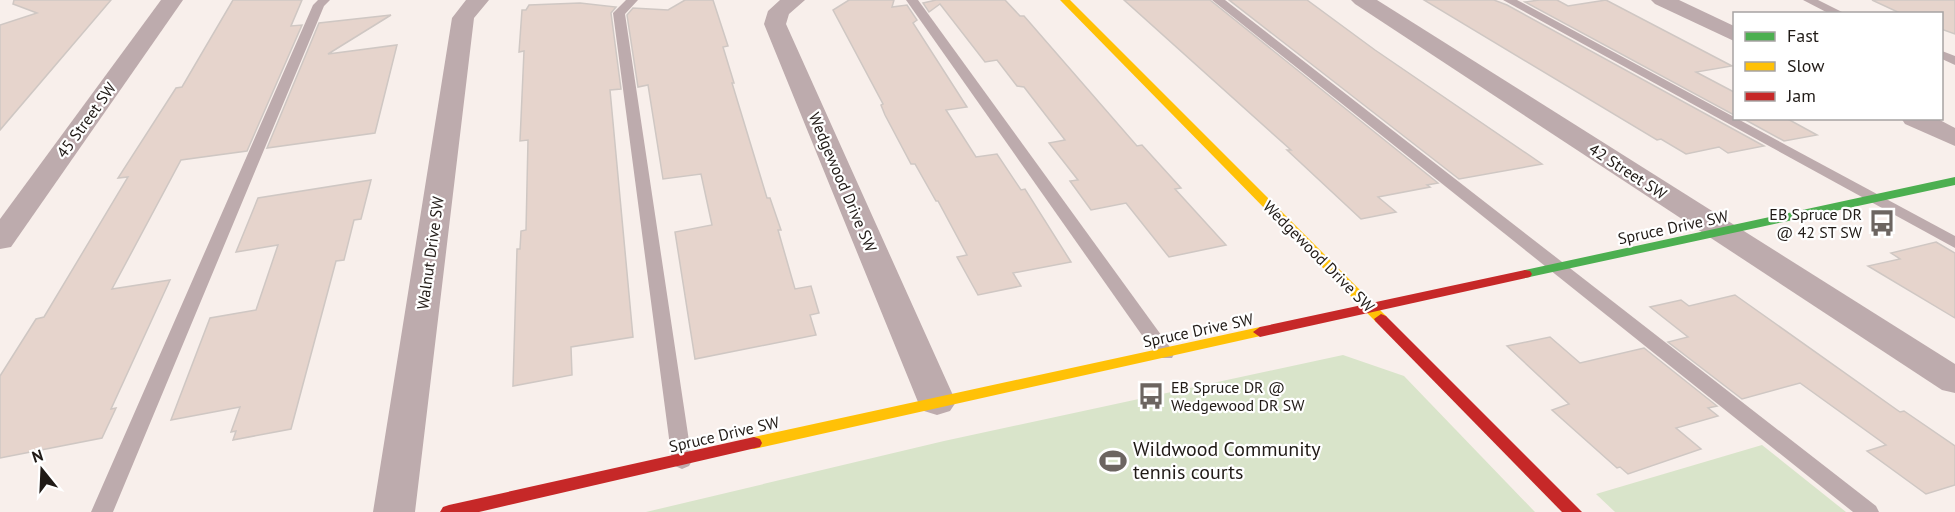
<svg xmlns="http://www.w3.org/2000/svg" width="1955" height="512" font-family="'PT Sans',sans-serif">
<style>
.green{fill:#d9e4ca}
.building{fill:#e6d4cc;stroke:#cfc7c3;stroke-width:1.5}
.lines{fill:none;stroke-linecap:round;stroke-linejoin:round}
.lane{fill:#bdabad;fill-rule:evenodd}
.street{fill:#bdabad;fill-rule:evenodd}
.fast{fill:#4caf50;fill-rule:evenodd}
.slow{fill:#ffc107;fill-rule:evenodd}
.jam{fill:#c62828;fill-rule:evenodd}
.labels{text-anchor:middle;stroke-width:4.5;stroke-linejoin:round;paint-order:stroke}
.street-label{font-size:16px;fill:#201a16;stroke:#fff}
.poi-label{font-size:16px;fill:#201a16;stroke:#fff;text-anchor:end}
.near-poi-label{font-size:20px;fill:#201a16;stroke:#fff;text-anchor:start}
</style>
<rect width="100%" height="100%" fill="#f8efeb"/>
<g class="green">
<path d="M1343 355 1404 376 1535 512H646L944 441Z"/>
<path d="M1762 445 1846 512H1615L1596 494Z"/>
</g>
<g class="building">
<path d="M14 0H111L0 130V25L37 13 13 4Z"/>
<path d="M233 0H302L291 26 302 25 247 151 181 160 112 289 170 280 111 409 116 408 102 438 0 458V376L36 319 44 317 128 177 118 178 176 88 182 87Z"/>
<path d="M685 0H713L728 46 723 47 734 83H732L767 198H770L781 230H778L795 289 811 286 819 313 810 315 816 335 695 359 675 232 712 225 701 174 663 179 648 85 638 87 627 15 633 8 668 10Z"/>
<path d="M849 0H894L892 7 907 5 917 20 913 23 967 107 946 110 976 157 997 154 1021 190 1025 189 1071 262 1013 273 1021 286 978 295 957 257 967 255 938 201H936L915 164H911L885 115 881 105 883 104 833 10Z"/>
<path d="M936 0H1005L1020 16H1024L1137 146 1142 145 1181 188 1175 189 1226 245 1169 257 1126 203 1091 210 1070 181 1078 180 1049 143 1065 140 1024 87 1017 86 997 60 985 62 940 4 929 12 923 3Z"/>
<path d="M1124 0H1210L1438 183 1427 185 1430 187 1378 197 1396 212 1361 219 1287 150H1291Z"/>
<path d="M1229 0H1307L1375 50 1542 164 1459 179Z"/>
<path d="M1424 0H1494L1507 5 1764 146 1728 153 1719 147 1686 154 1661 139 1657 140Z"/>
<path d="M1539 0H1557L1568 6 1606 0 1732 66 1696 72 1734 92V115L1525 2Z"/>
<path d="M1872 0H1955V34L1941 29V14H1902Z"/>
<path d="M580 3 616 7 611 13 621 89 610 90 633 337 571 347 572 375 513 386 517 249H520L521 231 526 230 528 140 520 141 524 51 519 52 522 10H526L529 5Z"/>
<path d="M391 15 328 54 397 45 375 133 267 148 319 23Z"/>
<path d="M1742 118H1786L1817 135 1784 141Z"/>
<path d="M371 180 361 219 354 220 344 260 336 261 291 429 233 440 236 431 231 432 240 407 171 420 210 318 256 310 278 245 236 252 258 198Z"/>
<path d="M1936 242 1955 253V318L1868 266 1900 259 1891 253Z"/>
<path d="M1735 295 1900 412 1904 411 1955 446V485L1926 494 1867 451 1886 445 1800 383 1742 399 1668 342 1688 337 1650 307 1681 300 1689 306Z"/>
<path d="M1550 337 1580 363 1644 348 1717 406 1708 408 1718 416 1676 428 1701 449 1628 474 1620 467 1617 468 1552 410 1569 404 1507 346Z"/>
</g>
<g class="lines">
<g class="lane">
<path d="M318 0H330L324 6 113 512H91L313 5Z"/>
<path d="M626 0H638L625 14 692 461 689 466 682 469 675 466 672 461 613 13Z"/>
<path d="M906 0H918L1172 350 1174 354 1172 358H1158Z"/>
<path d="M1212 0H1225L1876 506 1879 512H1853Z"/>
<path d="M1503 0H1517L1955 236V248Z"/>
<path d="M1803 0H1818L1846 14H1830Z"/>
<path d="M1942 51 1955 56V65L1942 59Z"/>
</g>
<g class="street">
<path d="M161 0H183L11 247 0 249V219Z"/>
<path d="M466 0H489L474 18 415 512H373L452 18Z"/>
<path d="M780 0H805L789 14 786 24 956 402 950 411 937 415 924 411 918 402 764 24 768 11Z"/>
<path d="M1351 0H1377L1955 364V393L1942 390 1355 4Z"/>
<path d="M1651 0H1679L1734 26V41L1655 4Z"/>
<path d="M1901 118H1936L1955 128V146L1905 124Z"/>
</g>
<path class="fast" d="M1955 177V185L1525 278 1518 274 1525 270Z"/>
<g class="slow">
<path d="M1060 0H1070L1386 316 1388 319 1386 322H1376Z"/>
<path d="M1260 327 1265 329 1267 332 1265 335 754 449 748 447 746 443 748 439 754 437Z"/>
</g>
<g class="jam">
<path d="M1525 270 1530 271 1532 274 1530 277 1260 337 1253 332 1260 327Z"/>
<path d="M1381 314 1386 316 1582 512H1562L1376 322 1374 319Z"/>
<path d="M754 437 760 439 762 443 760 447 479 512H440L443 507 449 505Z"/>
</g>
</g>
<defs>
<symbol id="bus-bare" viewBox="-9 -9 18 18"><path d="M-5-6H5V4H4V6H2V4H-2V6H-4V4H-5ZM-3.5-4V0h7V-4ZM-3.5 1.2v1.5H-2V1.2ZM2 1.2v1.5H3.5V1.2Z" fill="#6c6561" stroke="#fff" stroke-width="2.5" paint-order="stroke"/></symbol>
<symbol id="stadium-bare" viewBox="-9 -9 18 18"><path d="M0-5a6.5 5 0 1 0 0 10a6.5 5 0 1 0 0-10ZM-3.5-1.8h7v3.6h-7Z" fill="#6c6561" stroke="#fff" stroke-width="2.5" paint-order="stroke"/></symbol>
</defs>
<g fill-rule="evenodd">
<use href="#bus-bare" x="1863" y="204" width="38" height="38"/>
<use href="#bus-bare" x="1132" y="377" width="38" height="38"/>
<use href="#stadium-bare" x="1094" y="442" width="38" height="38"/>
</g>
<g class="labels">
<g class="street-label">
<text transform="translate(86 120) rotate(-54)" y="6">45 Street SW</text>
<text transform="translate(1628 171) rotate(33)" y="6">42 Street SW</text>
<text transform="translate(843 182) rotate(67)" y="6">Wedgewood Drive SW</text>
<text transform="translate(1673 227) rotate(-12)" y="6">Spruce Drive SW</text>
<text transform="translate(430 253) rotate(-82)" y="6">Walnut Drive SW</text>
<text transform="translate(1319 256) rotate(45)" y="6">Wedgewood Drive SW</text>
<text transform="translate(1198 330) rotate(-12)" y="6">Spruce Drive SW</text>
<text transform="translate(724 434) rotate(-13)" y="6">Spruce Drive SW</text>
</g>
<g class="poi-label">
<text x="1862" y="220">EB Spruce DR<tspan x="1862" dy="18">@ 42 ST SW</tspan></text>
<text x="1171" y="393" text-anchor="start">EB Spruce DR @<tspan x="1171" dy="18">Wedgewood DR SW</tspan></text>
</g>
<g class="near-poi-label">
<text x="1133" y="456">Wildwood Community<tspan x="1133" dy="23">tennis courts</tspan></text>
</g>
</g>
<rect x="1733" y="12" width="210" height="108" fill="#ffffff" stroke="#a6a3a2" stroke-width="1.5"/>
<rect x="1745" y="32" width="30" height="9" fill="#4caf50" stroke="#a6a3a2" stroke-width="1.5"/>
<text x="1787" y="42" font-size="18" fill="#201a16">Fast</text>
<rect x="1745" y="62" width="30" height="9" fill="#ffc107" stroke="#a6a3a2" stroke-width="1.5"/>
<text x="1787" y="72" font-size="18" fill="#201a16">Slow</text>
<rect x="1745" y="92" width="30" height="9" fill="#c62828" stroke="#a6a3a2" stroke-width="1.5"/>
<text x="1787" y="102" font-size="18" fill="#201a16">Jam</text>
<g transform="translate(42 470) rotate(342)" stroke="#ffffff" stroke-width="4.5" paint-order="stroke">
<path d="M0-4.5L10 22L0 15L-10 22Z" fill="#201a16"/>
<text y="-9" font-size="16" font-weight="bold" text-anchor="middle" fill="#201a16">N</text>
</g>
</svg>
